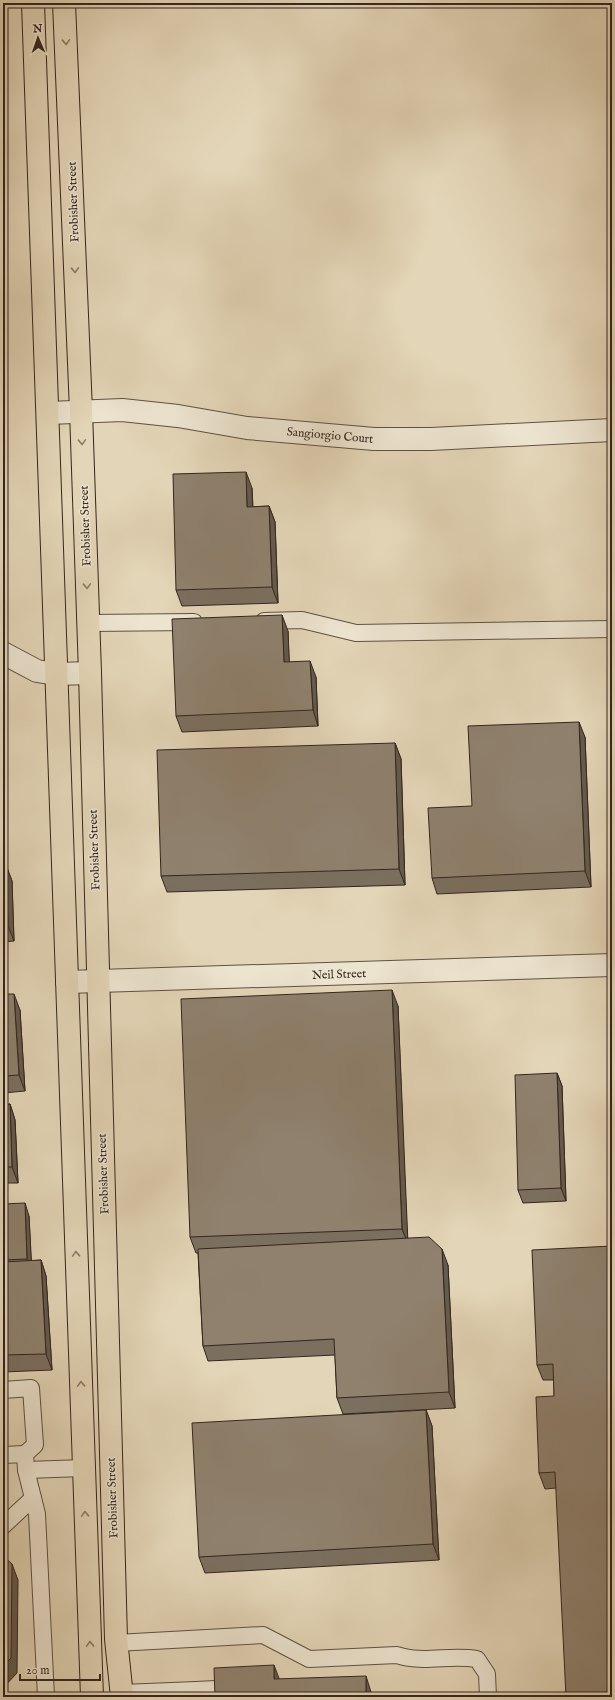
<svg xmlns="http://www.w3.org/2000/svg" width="615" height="1700" font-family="'IM FELL English',serif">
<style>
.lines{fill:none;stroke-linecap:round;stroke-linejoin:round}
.service-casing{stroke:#5f5144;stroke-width:18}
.minor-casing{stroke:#5f5144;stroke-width:24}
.primary-casing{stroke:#33251e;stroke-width:24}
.service{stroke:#ede4d0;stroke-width:16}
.minor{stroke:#ede4d0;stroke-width:22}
.primary{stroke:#e3d5b7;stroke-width:22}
.wall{fill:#7b6f5f;stroke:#33251e}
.shaded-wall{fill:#645a4d;stroke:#33251e}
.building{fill:#8f816e;stroke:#33251e}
.oneway{stroke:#8b7d6a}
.labels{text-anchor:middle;stroke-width:3;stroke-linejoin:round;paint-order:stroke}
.street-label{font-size:12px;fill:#33251e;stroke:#ede4d0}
</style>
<rect width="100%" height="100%" fill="#e3d5b7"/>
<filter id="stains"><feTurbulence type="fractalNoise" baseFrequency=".005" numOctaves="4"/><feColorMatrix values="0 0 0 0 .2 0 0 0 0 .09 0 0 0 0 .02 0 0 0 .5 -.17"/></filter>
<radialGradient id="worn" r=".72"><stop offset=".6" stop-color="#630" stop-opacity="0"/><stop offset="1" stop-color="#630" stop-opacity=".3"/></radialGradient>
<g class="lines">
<defs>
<g id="service">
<path d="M264 621 302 620 356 633 612 629"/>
<path d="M88 623 194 622"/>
<path d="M3 1390 31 1388 35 1445 25 1454"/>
<path d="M3 1455 25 1454 26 1470 37 1514 46 1697"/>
<path d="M26 1470 84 1468"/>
<path d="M3 1526 33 1498"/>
<path d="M116 1643 263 1635 309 1659 397 1655C423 1664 450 1654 477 1659L487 1674 488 1697"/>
<path d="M196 1690 236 1688"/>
<path d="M122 1693 196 1690V1697"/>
</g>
<g id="minor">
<path d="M49 413 122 410 178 416 247 428 374 439H431L612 430"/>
<path d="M3 653 37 671 56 674 90 673"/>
<path d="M67 982 612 965"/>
</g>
<g id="primary">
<path d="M33 3 92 1697"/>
<path d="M64 3 81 411 90 673 116 1639 122 1697"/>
</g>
</defs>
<use href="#service" class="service-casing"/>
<use href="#minor" class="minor-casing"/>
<use href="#primary" class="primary-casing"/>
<use href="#service" class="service"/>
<use href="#minor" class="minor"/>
<use href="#primary" class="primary"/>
</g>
<g class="wall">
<path d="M252 488 253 507 269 506 275 522 278 603 182 606 176 590Z"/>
<path d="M288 631 289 662 316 677 318 726 182 732 176 716Z"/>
<path d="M585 737 591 887 437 894 432 878Z"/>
<path d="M395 743 401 759 405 885 167 892 161 876Z"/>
<path d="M3 865H6L12 881 14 941 3 942Z"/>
<path d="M3 994 20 1010 25 1091 3 1093Z"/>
<path d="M398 1006 407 1238 448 1265 455 1408 343 1414 337 1398 335 1355 208 1361 203 1346 198 1253H196L190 1237Z"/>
<path d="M557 1073 562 1086 566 1201 523 1203 518 1190Z"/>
<path d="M10 1104 15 1120 18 1183H3V1105Z"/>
<path d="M3 1204 29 1216 31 1261 41 1260 46 1276 52 1370 3 1372Z"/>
<path d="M612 1246 556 1488 545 1489 539 1473 554 1396V1380H543L537 1365Z"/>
<path d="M426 1410 432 1426 439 1560 205 1573 199 1557Z"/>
</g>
<g class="shaded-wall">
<path d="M246 472 252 488 253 523 247 507Z"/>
<path d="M269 506 275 522 278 603 272 587Z"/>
<path d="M282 615 288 631 290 678 284 662Z"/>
<path d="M310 661 316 677 318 726 313 710Z"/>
<path d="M579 722 585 737 591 887 585 871Z"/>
<path d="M395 743 401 759 405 885 399 869Z"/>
<path d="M6 865 12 881 14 941 8 926Z"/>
<path d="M392 990 398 1006 408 1244 402 1229Z"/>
<path d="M14 994 20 1010 25 1091 19 1075Z"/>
<path d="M557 1073 562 1086 566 1201 561 1188Z"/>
<path d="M10 1104 15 1120 18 1183 12 1167Z"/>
<path d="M25 1203 29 1216 32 1272 27 1259Z"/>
<path d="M442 1249 448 1265 455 1408 449 1392Z"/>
<path d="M41 1260 46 1276 52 1370 46 1354Z"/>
<path d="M426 1410 432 1426 439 1560 433 1544Z"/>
<path d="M12 1564 18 1580 17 1673 3 1688V1666Z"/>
<path d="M274 1665 280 1681 274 1679Z"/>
<path d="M366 1676 371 1692 372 1697H366Z"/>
</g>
<g class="building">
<path d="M246 472 247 507 269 506 272 587 176 590 173 474Z"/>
<path d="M282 615 284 662 310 661 313 710 176 716 172 619Z"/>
<path d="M579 722 585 871 432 878 428 808 472 806 468 726Z"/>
<path d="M395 743 399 869 161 876 157 750Z"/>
<path d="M3 865H6L8 926H3Z"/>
<path d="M392 990 402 1229 190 1237 181 999Z"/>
<path d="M3 994H14L19 1075 3 1076Z"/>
<path d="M557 1073 561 1188 518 1190 515 1075Z"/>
<path d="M10 1104 12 1167H3V1105Z"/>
<path d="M25 1203 27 1259 3 1260V1204Z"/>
<path d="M429 1237 442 1249 449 1392 337 1398 334 1339 203 1346 198 1249Z"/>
<path d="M612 1246V1697H566L555 1472 539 1473 536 1397 554 1396 553 1364 537 1365 532 1250Z"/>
<path d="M41 1260 46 1354 3 1355V1262Z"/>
<path d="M426 1410 433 1544 199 1557 192 1423Z"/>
<path d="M3 1556 12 1564 11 1658 3 1666Z"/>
<path d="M274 1665V1679L366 1676V1697H215L214 1668Z"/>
</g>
<defs><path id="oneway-chevron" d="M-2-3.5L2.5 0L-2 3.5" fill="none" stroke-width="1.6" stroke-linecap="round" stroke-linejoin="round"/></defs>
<g class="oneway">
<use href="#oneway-chevron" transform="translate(66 42) rotate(88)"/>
<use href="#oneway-chevron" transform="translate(75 270) rotate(88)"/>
<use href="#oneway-chevron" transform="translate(82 442) rotate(88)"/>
<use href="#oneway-chevron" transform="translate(87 586) rotate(88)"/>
<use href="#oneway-chevron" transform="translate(76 1254) rotate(-92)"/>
<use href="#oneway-chevron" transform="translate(81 1384) rotate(-92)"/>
<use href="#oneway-chevron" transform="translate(85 1514) rotate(-92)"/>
<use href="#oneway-chevron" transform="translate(90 1644) rotate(-92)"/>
</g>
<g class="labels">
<g class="street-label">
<text transform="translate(73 202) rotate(-92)" y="4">Frobisher Street</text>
<text transform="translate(330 435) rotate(5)" y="4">Sangiorgio Court</text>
<text transform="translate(85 526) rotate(-92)" y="4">Frobisher Street</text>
<text transform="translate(94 850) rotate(-92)" y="4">Frobisher Street</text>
<text transform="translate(339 974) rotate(-2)" y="4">Neil Street</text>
<text transform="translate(103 1174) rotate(-92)" y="4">Frobisher Street</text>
<text transform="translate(112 1498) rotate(-92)" y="4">Frobisher Street</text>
</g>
</g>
<rect width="615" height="1700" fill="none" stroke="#e3d5b7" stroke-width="16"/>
<rect x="4" y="4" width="607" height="1692" fill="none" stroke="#33251e" stroke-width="2"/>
<rect x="8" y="8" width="599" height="1684" fill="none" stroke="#33251e"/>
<g transform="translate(38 38) rotate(358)" stroke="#ede4d0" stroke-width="3" paint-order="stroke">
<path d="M0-3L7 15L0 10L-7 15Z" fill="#33251e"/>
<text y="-6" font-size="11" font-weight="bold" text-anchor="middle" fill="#33251e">N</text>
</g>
<path d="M20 1674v6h80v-6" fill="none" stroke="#33251e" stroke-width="2"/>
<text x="26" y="1674" font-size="12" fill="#33251e" stroke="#ede4d0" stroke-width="3" paint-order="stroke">20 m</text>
<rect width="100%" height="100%" filter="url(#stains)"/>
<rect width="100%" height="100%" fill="url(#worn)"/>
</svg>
